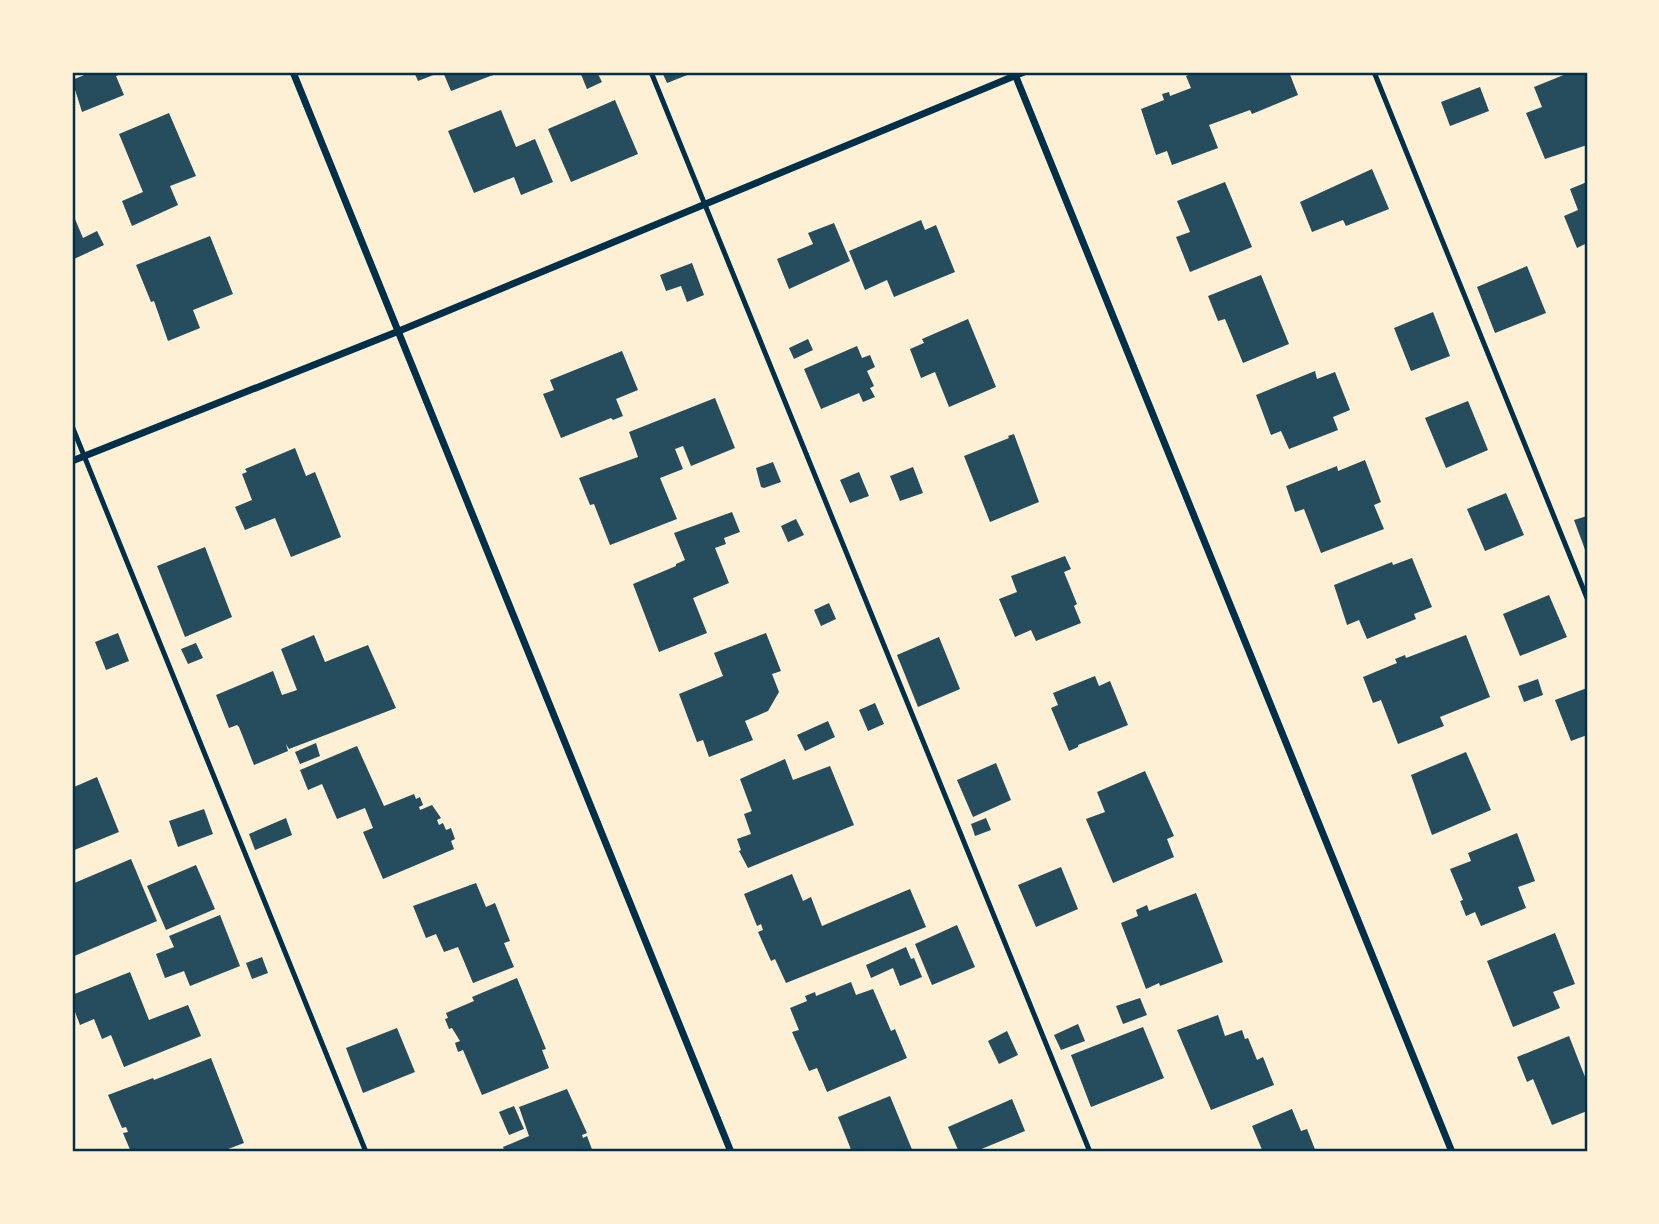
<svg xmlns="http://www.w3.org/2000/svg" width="1659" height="1224" font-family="Helvetica,sans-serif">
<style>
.building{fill:#264d5e}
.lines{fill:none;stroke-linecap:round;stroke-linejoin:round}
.service{stroke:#003049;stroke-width:5}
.minor{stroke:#003049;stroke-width:7}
.neatline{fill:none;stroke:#003049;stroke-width:2.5}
</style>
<rect width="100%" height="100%" fill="#fdf0d5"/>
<g class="building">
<path d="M92 72H126L116 76 124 95 82 112 72 80Z"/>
<path d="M414 72H441L418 81Z"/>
<path d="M443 72H501L451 91Z"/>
<path d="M580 72H597L602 82 587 89Z"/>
<path d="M662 72H695L667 83Z"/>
<path d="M1196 72H1289L1298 95 1252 114 1250 110 1209 125 1218 148 1172 165 1167 151 1156 155 1141 109 1164 100 1162 94 1169 92 1170 96 1191 88 1186 76Z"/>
<path d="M1571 72H1587V145L1545 159 1526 113 1542 107 1534 87Z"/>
<path d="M1480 87 1489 111 1450 126 1441 102Z"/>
<path d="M615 100 638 154 571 182 548 129Z"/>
<path d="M501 110 516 147 535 139 553 182 521 195 514 177 474 193 448 131Z"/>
<path d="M169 113 196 176 170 186 178 205 132 226 122 201 143 192 119 134Z"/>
<path d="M1372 169 1389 209 1346 226 1343 220 1312 232 1300 202Z"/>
<path d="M1225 182 1252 247 1190 272 1176 237 1190 232 1177 201Z"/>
<path d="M1587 182V243L1577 248 1564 216 1578 210 1570 189Z"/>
<path d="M72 212 83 238 97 231 104 245 72 260Z"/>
<path d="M921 220 925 230 936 225 955 272 894 297 887 280 865 290 849 251Z"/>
<path d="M834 223 850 261 789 289 777 259 813 244 808 233Z"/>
<path d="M210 236 233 294 193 310 200 328 168 341 154 301 151 302 136 265Z"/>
<path d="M692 263 704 295 687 302 681 286 666 291 660 275Z"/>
<path d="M1527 266 1546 313 1495 333 1477 287Z"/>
<path d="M1261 275 1289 344 1243 363 1225 319 1218 321 1208 296Z"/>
<path d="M1433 312 1450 356 1411 371 1394 328Z"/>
<path d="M968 319 996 387 949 407 935 372 921 378 910 349 924 343 922 339Z"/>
<path d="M808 339 813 350 794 359 789 348Z"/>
<path d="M857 346 862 358 870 355 875 367 867 371 874 386 870 388 875 397 863 402 859 393 821 409 804 369Z"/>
<path d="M622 351 638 390 616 399 623 416 613 420 611 418 561 438 543 394 554 390 550 380Z"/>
<path d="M1315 371 1317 379 1335 372 1350 410 1333 417 1338 430 1289 449 1281 431 1271 435 1256 395Z"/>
<path d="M715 398 735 448 691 466 683 446 675 449 683 469 660 478 677 519 610 545 594 504 590 505 579 478 638 457 629 432Z"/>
<path d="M1468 401 1488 450 1446 468 1425 418Z"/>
<path d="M1014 434 1039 502 990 522 964 456 1009 438 1008 436Z"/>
<path d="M295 448 306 476 315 472 341 537 291 557 275 518 245 530 235 507 252 500 242 474 247 472 245 469Z"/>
<path d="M1365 460 1381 502 1374 505 1384 529 1321 553 1304 509 1295 512 1286 486 1337 466 1338 471Z"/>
<path d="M773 462 781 482 764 488 761 487 756 468Z"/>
<path d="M913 467 923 493 900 501 890 476Z"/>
<path d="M859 472 869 496 850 503 840 480Z"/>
<path d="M1506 493 1524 535 1485 551 1467 509Z"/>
<path d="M732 512 740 532 724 538 726 544 715 548 729 583 693 598 707 633 659 652 633 584 676 566V564L685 560 674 533Z"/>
<path d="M1587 516V555L1574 520Z"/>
<path d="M796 519 804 535 788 542 781 526Z"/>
<path d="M205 547 232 617 185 637 157 566Z"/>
<path d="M1065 556 1071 569 1064 572 1077 604 1074 606 1081 623 1036 641 1031 630 1015 637 999 599 1017 592 1011 576Z"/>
<path d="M1412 558 1432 607 1414 614 1416 619 1367 639 1359 620 1347 625 1334 585 1392 562 1393 565Z"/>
<path d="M1549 595 1567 637 1520 656 1503 614Z"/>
<path d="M829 603 836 619 821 626 814 610Z"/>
<path d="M118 633 129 661 106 670 95 642Z"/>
<path d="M766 633 781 671 772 674 779 692 768 711 745 721 753 740 709 757 703 740 697 742 679 694 723 676 714 653Z"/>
<path d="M314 635 325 662 368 645 396 708 289 749 286 744 288 751 254 765 239 727 237 725 229 728 216 695 273 671 282 695 297 690 281 649Z"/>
<path d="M1466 635 1490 697 1440 717 1444 726 1398 744 1381 700 1373 703 1363 677 1397 663 1395 659 1405 655 1406 658Z"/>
<path d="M939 637 960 689 918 707 897 655Z"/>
<path d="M196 643 203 658 188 664 181 649Z"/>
<path d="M1095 676 1099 686 1110 681 1128 725 1078 745V747L1069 751 1051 708 1058 705 1053 693Z"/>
<path d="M1538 679 1543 695 1524 702 1518 686Z"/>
<path d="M1587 688V735L1571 741 1555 700Z"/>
<path d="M875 703 884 724 868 731 859 710Z"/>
<path d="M828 721 835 737 805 751 797 735Z"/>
<path d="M316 743 320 756 300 764 295 752Z"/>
<path d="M357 746 384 806 414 794 416 799 420 797 423 805 419 807 420 810 432 805 441 818 437 820 439 825 443 823 446 830 451 828 455 839 451 841 454 849 383 879 363 832 373 828 365 808 337 819 322 784 308 790 300 770Z"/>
<path d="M1466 752 1491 810 1432 835 1411 775Z"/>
<path d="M785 759 793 780 830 766 854 825 748 868 739 851 741 850 737 839 751 834 744 814 752 811 740 779Z"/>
<path d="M996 763 1011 800 973 817 957 780Z"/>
<path d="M1145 771 1174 836 1167 839 1174 857 1113 883 1086 819 1105 812 1097 792Z"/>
<path d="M97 777 119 832 72 851V783L74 787Z"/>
<path d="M204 809 213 834 178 847 169 821Z"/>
<path d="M286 818 292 835 255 850 249 834Z"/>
<path d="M986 818 991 830 975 836 971 824Z"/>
<path d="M1517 833 1535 881 1518 887 1526 908 1481 926 1475 912 1466 916 1460 901 1463 900 1450 869 1471 861 1468 853Z"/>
<path d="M131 859 157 921 72 957V884Z"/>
<path d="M196 865 215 909 166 930 147 886Z"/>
<path d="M1061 867 1078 909 1036 927 1018 885Z"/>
<path d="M792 874 803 901 811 897 822 926 910 889 926 927 786 983 775 959 771 961 758 932 763 930 761 924 757 926 744 894Z"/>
<path d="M476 883 486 907 495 903 510 941 504 943 514 967 473 983 458 947 444 952 436 934 426 938 413 906Z"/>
<path d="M1196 893 1223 962 1160 986 1159 983 1146 989 1121 923 1138 916 1136 910 1147 905 1149 911Z"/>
<path d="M220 915 240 966 190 986 184 971 165 978 156 954 174 947 169 936Z"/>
<path d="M957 925 975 967 932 985 915 944Z"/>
<path d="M1555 933 1575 984 1553 992 1560 1008 1513 1027 1487 961Z"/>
<path d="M906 947 911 959 914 958 922 977 900 986 893 968 871 978 866 965Z"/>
<path d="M262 957 268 973 252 979 246 963Z"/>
<path d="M130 972 149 1020 188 1005 201 1036 124 1067 111 1035 102 1039 94 1019 80 1025 72 1004V995Z"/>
<path d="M517 978 546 1049 542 1050 549 1068 482 1095 463 1050 458 1052 455 1043 460 1041 452 1028 449 1029 445 1019 448 1018 446 1013 474 1001 472 997Z"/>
<path d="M851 982 856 995 873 989 891 1031 895 1029 907 1058 827 1092 817 1068 809 1071 792 1032 799 1030 790 1008 807 1001 805 996 815 992 816 996Z"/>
<path d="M1140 998 1147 1015 1123 1024 1116 1006Z"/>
<path d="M1218 1015 1225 1036 1242 1030 1245 1039 1248 1038 1257 1060 1263 1057 1274 1085 1211 1110 1177 1030Z"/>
<path d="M1078 1024 1085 1041 1061 1050 1054 1035Z"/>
<path d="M1143 1027 1164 1078 1091 1107 1071 1055Z"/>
<path d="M397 1028 415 1072 363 1093 346 1048Z"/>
<path d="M1007 1031 1018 1055 999 1064 988 1041Z"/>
<path d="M1569 1036 1587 1082V1111L1552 1125 1533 1079 1527 1082 1517 1057Z"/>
<path d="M211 1058 244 1143 220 1152H131L123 1133 128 1132 126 1127 122 1128 108 1095 153 1078 154 1080Z"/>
<path d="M567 1089 587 1133 582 1135 583 1138 587 1136 593 1152H505L503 1147 529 1136 519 1107Z"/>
<path d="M890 1096 913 1152H852L838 1117Z"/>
<path d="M1012 1099 1025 1131 974 1152H959L948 1127Z"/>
<path d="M514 1106 524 1129 509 1135 499 1112Z"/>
<path d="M1292 1109 1301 1131 1307 1129 1316 1152H1263L1252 1126Z"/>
</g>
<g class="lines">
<g class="service">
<path d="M651 72 1090 1152"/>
<path d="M1374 72 1587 598"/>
<path d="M72 426 366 1152"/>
</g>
<g class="minor">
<path d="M293 72 731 1152"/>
<path d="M1014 72 1452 1152"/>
<path d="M72 461 399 331 1024 72"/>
</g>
</g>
<rect width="1659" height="1224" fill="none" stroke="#fdf0d5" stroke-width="147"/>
<rect x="74" y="74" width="1512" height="1076" class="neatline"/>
</svg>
